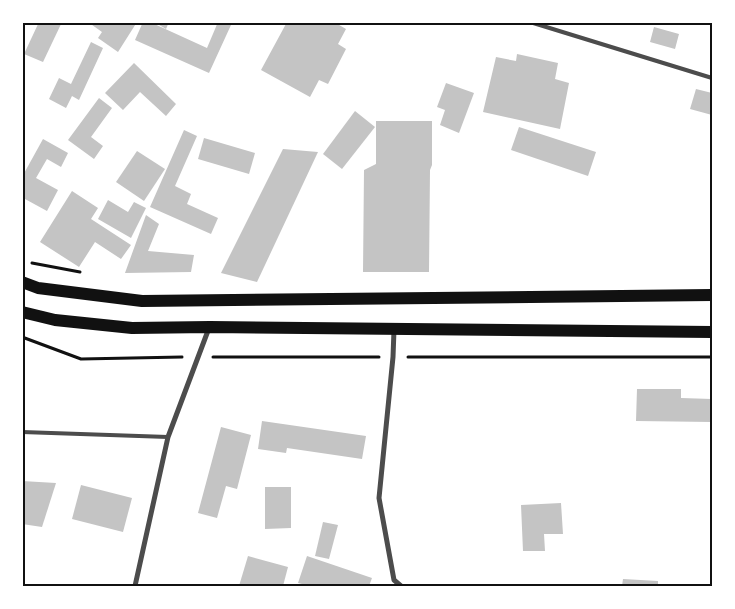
<svg xmlns="http://www.w3.org/2000/svg" width="735" height="609" font-family="'Archivo Narrow',sans-serif">
<style>
.building{fill:#c4c4c4}
.lines{fill:none;stroke-linecap:round;stroke-linejoin:round}
.path{stroke:#111;stroke-width:3}
.service{stroke:#4c4c4c;stroke-width:4}
.minor{stroke:#4c4c4c;stroke-width:5}
.primary{stroke:#111;stroke-width:12}
.neatline{fill:none;stroke:#111;stroke-width:2}
</style>
<rect width="100%" height="100%" fill="#fff"/>
<g class="building">
<path d="M39 22H62L43 62 24 54Z"/>
<path d="M88 22H137L118 52 98 38 102 32Z"/>
<path d="M143 22H150L207 48 218 22H226L231 25 209 73 135 40Z"/>
<path d="M154 22H169L166 29Z"/>
<path d="M287 22H334L346 29 338 44 346 49 328 84 319 80 310 97 261 70Z"/>
<path d="M654 27 679 34 675 49 650 42Z"/>
<path d="M91 42 103 48 79 100 72 96 66 108 49 99 59 78 71 84Z"/>
<path d="M517 54 558 63 555 79 569 83 560 129 483 112 496 57 516 61Z"/>
<path d="M134 63 176 104 166 116 140 92 123 110 105 93Z"/>
<path d="M446 83 474 93 459 133 440 125 445 110 437 107Z"/>
<path d="M696 89 712 93V115L690 109Z"/>
<path d="M99 98 112 108 91 137 103 146 94 159 68 140Z"/>
<path d="M355 111 375 127 342 169 323 154Z"/>
<path d="M376 121H432V165L430 170 429 272H363L364 170 376 164Z"/>
<path d="M519 127 596 152 588 176 511 150Z"/>
<path d="M184 130 197 136 175 186 191 194 187 204 218 218 211 234 150 207Z"/>
<path d="M204 138 255 153 249 174 198 159Z"/>
<path d="M43 139 68 153 61 167 47 159 36 178 58 190 47 211 25 199 22 205V177Z"/>
<path d="M283 149 318 152 257 282 221 273Z"/>
<path d="M137 151 165 169 144 201 116 182Z"/>
<path d="M72 191 98 208 91 219 131 245 121 259 95 242 79 267 40 242Z"/>
<path d="M108 200 128 212 134 202 146 208 131 238 98 219Z"/>
<path d="M146 215 159 224 148 251 194 255 191 272 125 273Z"/>
<path d="M637 389H681V398L712 399V422L636 421Z"/>
<path d="M262 421 366 436 362 459 287 448 286 453 258 449Z"/>
<path d="M221 427 251 435 237 489 226 486 217 518 198 513Z"/>
<path d="M22 481 56 483 42 527 22 524Z"/>
<path d="M81 485 132 498 123 532 72 519Z"/>
<path d="M265 487H291V528L265 529Z"/>
<path d="M561 503 563 534H544L545 551H523L521 505Z"/>
<path d="M323 522 338 525 329 559 315 556Z"/>
<path d="M248 556 288 567 283 586H239Z"/>
<path d="M307 556 372 578 369 586H310L298 583Z"/>
<path d="M623 579 658 581V586H622Z"/>
</g>
<g class="lines">
<g class="path">
<path d="M32 263 80 272"/>
<path d="M22 337 81 359 182 357"/>
<path d="M213 357H379"/>
<path d="M408 357H712"/>
</g>
<g class="service">
<path d="M530 22 712 78"/>
<path d="M22 432 168 437"/>
</g>
<g class="minor">
<path d="M394 330 393 357 379 498 394 580 401 586"/>
<path d="M135 586 168 437 209 328"/>
</g>
<g class="primary">
<path d="M22 282 38 288 142 301 712 295"/>
<path d="M22 312 55 320 132 328 210 327 712 332"/>
</g>
</g>
<rect width="735" height="609" fill="none" stroke="#ffffff" stroke-width="48"/>
<rect x="24" y="24" width="687" height="561" class="neatline"/>
</svg>
